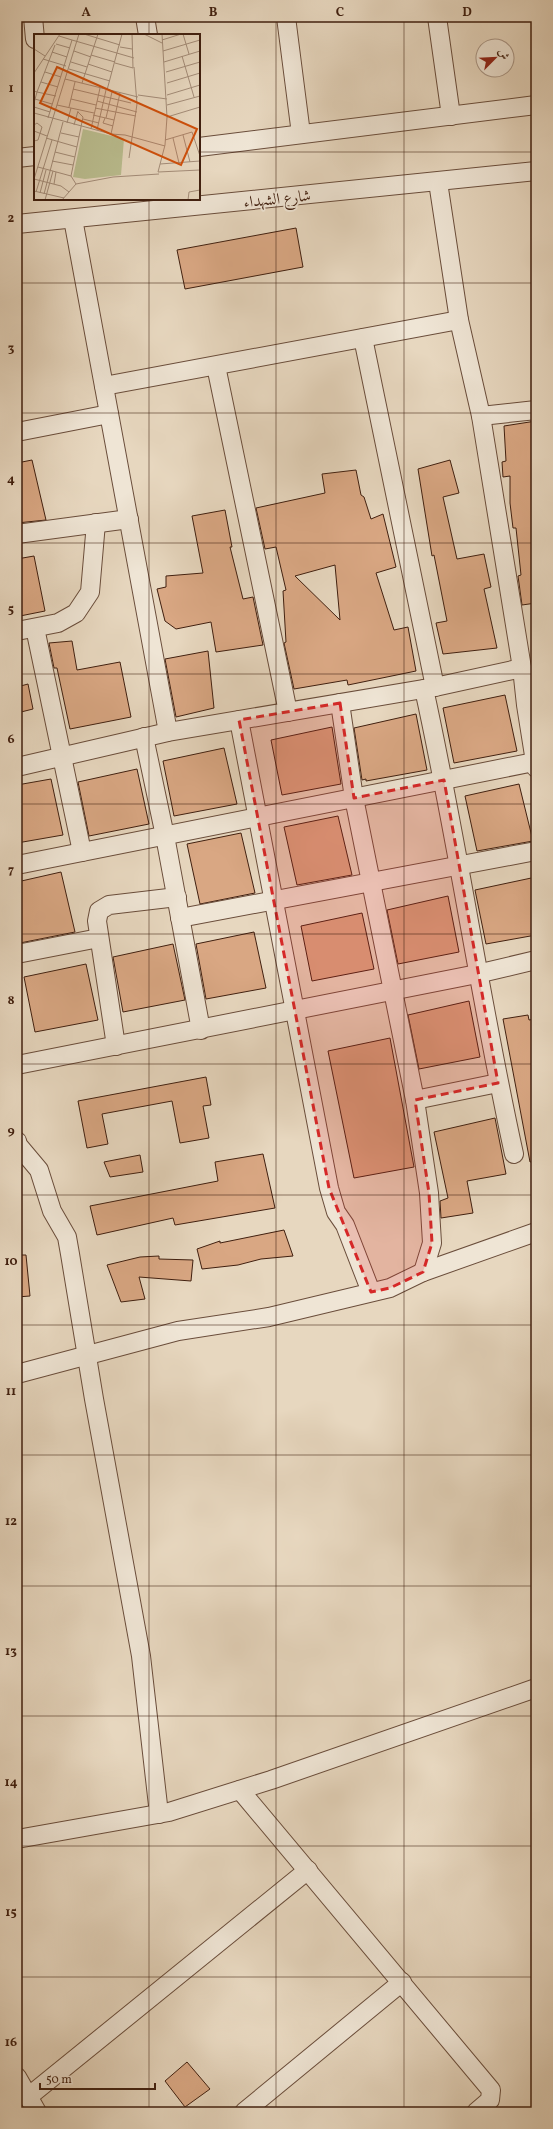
<svg xmlns="http://www.w3.org/2000/svg" width="553" height="2129" font-family="Vollkorn,Amiri,serif">
<style>
.building{fill:#d9a783;stroke:#401f0f;fill-rule:evenodd}
.lines{fill:none;stroke-linecap:round;stroke-linejoin:round}
.minor-casing{stroke:#6a4d3b;stroke-width:20}
.minor{stroke:#efe5d5;stroke-width:18}
.marked{fill:#d62828;fill-opacity:0.2;stroke:#d62828;stroke-width:3;stroke-dasharray:8 5;stroke-linejoin:round}
.grid{fill:none;stroke:#401f0f;stroke-width:1;stroke-opacity:0.55}
.labels{text-anchor:middle;stroke-width:3.5;stroke-linejoin:round;paint-order:stroke}
.street-label{font-size:16px;fill:#401f0f;stroke:#efe5d5}
.inset-road{fill:none;stroke:#a48d79;stroke-width:1}
.view{fill:#cf500c;fill-opacity:0.15;stroke:#cf500c;stroke-width:2}
.inset-edge{fill:none;stroke:#401f0f;stroke-width:2}
.neatline{fill:none;stroke:#401f0f;stroke-width:1.5}
.grid-label{font-size:13px;text-anchor:middle;font-weight:bold;fill:#401f0f}
</style>
<rect width="100%" height="100%" fill="#e7d7bf"/>
<filter id="stains"><feTurbulence type="fractalNoise" baseFrequency=".005" numOctaves="4"/><feColorMatrix values="0 0 0 0 .2 0 0 0 0 .09 0 0 0 0 .02 0 0 0 .5 -.17"/></filter>
<radialGradient id="worn" r=".72"><stop offset=".6" stop-color="#630" stop-opacity="0"/><stop offset="1" stop-color="#630" stop-opacity=".3"/></radialGradient>
<g class="building">
<path d="M296 228 303 267 185 289 177 250Z"/>
<path d="M536 421V603L522 605 518 576 521 575 516 528H513L510 503V476L503 477 502 462 506 461 504 426Z"/>
<path d="M32 460 46 520 17 523V511H19L17 498V463Z"/>
<path d="M450 460 459 493 443 497 457 559 484 554 491 587 484 589 497 648 443 654 436 623 447 621 434 555 432 556 418 469Z"/>
<path d="M356 470 361 495 364 497 371 519 383 514 396 567 376 573 394 630 408 627 416 671 348 685 347 680 294 689 284 643 286 642 283 591 286 590 276 547 265 549 256 508 325 493 322 474ZM335 565 340 620 295 576Z"/>
<path d="M225 510 232 547H230L243 599 253 597 263 645 216 652 211 622 176 629 165 621 157 589 166 587V576L203 573 192 516Z"/>
<path d="M34 556 45 611 20 616 17 604V600L20 599 17 582V559Z"/>
<path d="M72 641 77 670 120 662 131 717 70 729 57 668H54L49 643Z"/>
<path d="M208 651 214 708 176 717 165 659Z"/>
<path d="M28 684 33 709 17 713V687Z"/>
<path d="M505 695 517 751 454 763 443 708Z"/>
<path d="M416 714 427 770 366 781V779L362 780 354 728Z"/>
<path d="M332 727 341 784 282 795 271 740Z"/>
<path d="M224 748 237 804 174 816 163 761Z"/>
<path d="M137 769 149 824 89 836 78 782Z"/>
<path d="M51 779 63 835 17 843V785Z"/>
<path d="M519 784 533 841 477 851 465 796Z"/>
<path d="M338 816 352 875 297 885 284 827Z"/>
<path d="M241 833 255 893 200 904 187 844Z"/>
<path d="M61 872 75 932 20 943 17 930V882Z"/>
<path d="M536 877V935L486 944 475 890Z"/>
<path d="M448 896 459 952 398 964 387 910Z"/>
<path d="M362 913 374 969 312 981 301 926Z"/>
<path d="M254 932 266 988 206 999 196 944Z"/>
<path d="M173 944 185 1000 123 1012 113 957Z"/>
<path d="M86 964 98 1020 35 1032 24 977Z"/>
<path d="M469 1001 480 1057 419 1069 408 1015Z"/>
<path d="M528 1015 529 1020 536 1019V1161L530 1162 503 1019Z"/>
<path d="M390 1038 414 1167 354 1178 328 1051Z"/>
<path d="M206 1077 211 1105 203 1106 209 1138 180 1143 172 1101 102 1114 108 1144 87 1148 78 1101Z"/>
<path d="M495 1118 506 1174 467 1181 473 1213 441 1218 440 1201 448 1198 434 1132Z"/>
<path d="M263 1154 275 1208 175 1225 173 1218 97 1235 90 1206 218 1181 215 1162Z"/>
<path d="M140 1155 143 1172 110 1177 104 1162Z"/>
<path d="M284 1230 293 1256 261 1259 238 1265 202 1269 197 1249 220 1241V1243Z"/>
<path d="M17 1255H26L30 1296 17 1297Z"/>
<path d="M159 1256V1259L193 1260 191 1281 139 1277 145 1299 121 1302 107 1265 140 1257Z"/>
<path d="M187 2062 210 2089 185 2107 165 2081Z"/>
</g>
<g class="lines">
<defs>
<g id="minor">
<path d="M33 17 35 39"/>
<path d="M145 17 148 35"/>
<path d="M286 17 301 134"/>
<path d="M437 17 451 116"/>
<path d="M199 147 536 105"/>
<path d="M17 158 35 156"/>
<path d="M438 182 459 320 481 416 522 668 526 705 536 768"/>
<path d="M73 219 168 732"/>
<path d="M17 224 536 171"/>
<path d="M363 338 435 687"/>
<path d="M216 366 288 712"/>
<path d="M104 386 459 320"/>
<path d="M481 416 536 410"/>
<path d="M17 432 109 414"/>
<path d="M17 534 129 519"/>
<path d="M35 628 82 852"/>
<path d="M17 631 58 623 76 613 90 592 96 523"/>
<path d="M424 689C458 843 480 1000 514 1154"/>
<path d="M340 703 354 798 415 1100 429 1193 432 1243 423 1272"/>
<path d="M239 720 329 1188 336 1212 345 1225 371 1292"/>
<path d="M144 737 165 836 201 1030"/>
<path d="M17 767 168 732 435 687 522 668"/>
<path d="M17 865 534 762"/>
<path d="M180 918 536 851"/>
<path d="M17 954 99 938"/>
<path d="M116 1046 97 921 99 911 109 905 177 897"/>
<path d="M17 1065 477 974 536 960"/>
<path d="M415 1100 498 1083"/>
<path d="M17 1141 18 1145 39 1170 52 1211 67 1237 70 1254 94 1399 141 1656 159 1814"/>
<path d="M17 1374 178 1331 269 1317 390 1288 423 1272 536 1232"/>
<path d="M240 1790 491 2090 490 2100 476 2112"/>
<path d="M17 1839 169 1812 271 1780 536 1688"/>
<path d="M17 2077 37 2112"/>
<path d="M28 2097 308 1870"/>
<path d="M244 2112 402 1982"/>
</g>
</defs>
<use href="#minor" class="minor-casing"/>
<use href="#minor" class="minor"/>
</g>
<path class="marked" d="M340 703 354 798 444 780 498 1083 415 1100 429 1193 432 1243 423 1272 390 1288 371 1292 329 1188 239 720Z"/>
<path class="grid" d="M149 17V35M276 17V2112M404 17V2112M17 152H35M199 152H536M149 199V2112M17 283H536M17 413H536M17 543H536M17 674H536M17 804H536M17 934H536M17 1064H536M17 1195H536M17 1325H536M17 1455H536M17 1586H536M17 1716H536M17 1846H536M17 1977H536"/>
<g class="labels">
<g class="street-label">
<text transform="translate(277 198) rotate(-6)" y="6">شارع الشهداء</text>
</g>
</g>
<g transform="translate(34 34)">
<rect width="166" height="166" fill="#e7d7bf"/>
<path d="M49 95 90 105 87 141 51 145 39 143Z" fill="#babd8f"/>
<path class="inset-road" d="M50 0 86 11M110 0 128 9M128 0 133 83 131 111 124 138 166 136M149 0 155 20M25 2 38 6M128 6 147 0M22 10 36 14M21 11 3 58 22 62M86 13 98 15M0 15 11 22M40 17 57 23M129 17 166 6M18 18 33 23M57 21 81 28M148 22 160 63M9 25 32 32M37 28 53 33M130 28 166 17M81 29 99 34 98 0M54 30 78 38M35 35 76 47M11 38 27 43M132 38 166 28M0 39 26 0M31 45 104 63M7 48 24 53M48 49 64 0M133 49 166 39M39 55 64 61M73 56 88 0M0 57 3 58 0 69M64 61 97 69M104 61 133 65M133 61 166 51M1 65 18 70M37 65 62 71M63 67 103 78M23 71 60 79M133 71 166 62M0 73 16 78M35 73 41 48M61 74 102 82M0 79 77 100 91 101 131 112M59 81 80 86M133 83 166 73M14 84 38 6 100 24M71 84 69 89 79 92M72 84 78 58M49 85 65 89M33 89 37 74M0 91 3 89 8 93 4 106 0 107M40 91 44 77M57 95 66 54M63 96 72 56M0 97 13 102M27 99 45 103M77 100 86 59M149 101 156 128M12 104 43 113M139 104 145 129M131 106 158 98 166 122M21 118 41 123M95 124 103 70 100 33M18 127 39 131M126 130 166 127M4 133 37 142M0 145 45 0M0 145 27 152 35 158M20 150 22 138M42 150 79 143 125 140M0 157 30 164M2 158 18 106M6 159 12 136M10 160 29 88M11 166 19 137M28 166 42 150 37 142 49 83 44 78M154 166 155 158 166 156"/>
<path class="view" d="M23 33 163 95 147 131 6 69Z"/>
<rect width="166" height="166" class="inset-edge"/>
</g>
<rect width="553" height="2129" fill="none" stroke="#e7d7bf" stroke-width="44"/>
<g transform="translate(495 58) rotate(66)"><circle r="19" fill="#efe5d5" stroke="#a99686"/>
<path d="M0-3L7 15L0 10L-7 15Z" fill="#8f2418"/>
<text y="-6" font-size="11" font-weight="bold" text-anchor="middle" fill="#401f0f">ش</text>
</g>
<path d="M40 2083v6h115v-6" fill="none" stroke="#401f0f" stroke-width="2"/>
<text x="46" y="2083" font-size="12" fill="#401f0f" stroke="#efe5d5" stroke-width="3" paint-order="stroke">50 m</text>
<rect x="22" y="22" width="509" height="2085" class="neatline"/>
<g class="grid-label">
<text x="86" y="16">A</text>
<text x="213" y="16">B</text>
<text x="340" y="16">C</text>
<text x="467" y="16">D</text>
<text x="11" y="92">1</text>
<text x="11" y="222">2</text>
<text x="11" y="352">3</text>
<text x="11" y="483">4</text>
<text x="11" y="613">5</text>
<text x="11" y="743">6</text>
<text x="11" y="874">7</text>
<text x="11" y="1004">8</text>
<text x="11" y="1134">9</text>
<text x="11" y="1265">10</text>
<text x="11" y="1395">11</text>
<text x="11" y="1525">12</text>
<text x="11" y="1655">13</text>
<text x="11" y="1786">14</text>
<text x="11" y="1916">15</text>
<text x="11" y="2046">16</text>
</g>
<rect width="100%" height="100%" filter="url(#stains)"/>
<rect width="100%" height="100%" fill="url(#worn)"/>
</svg>
